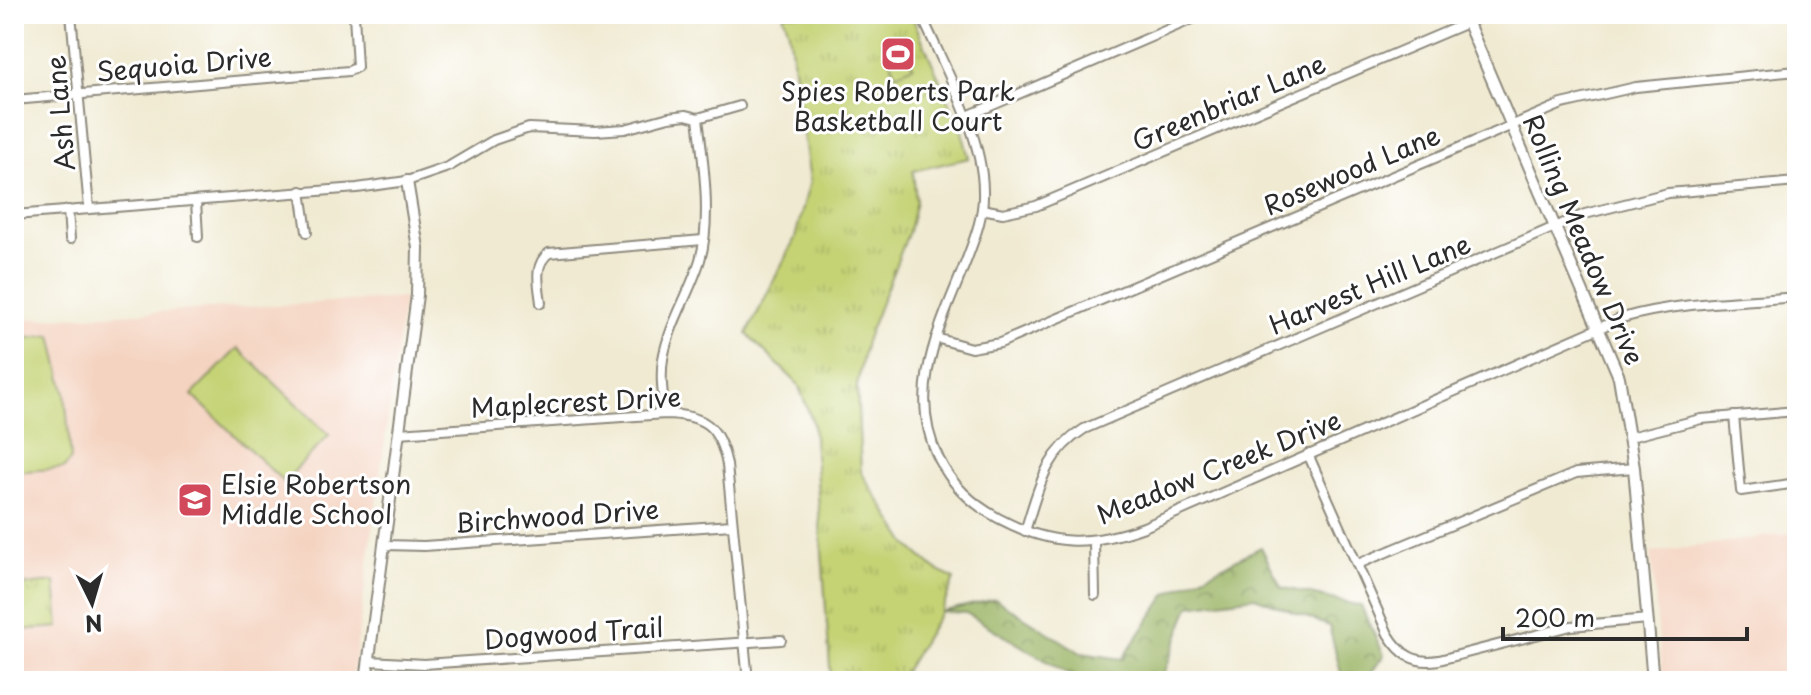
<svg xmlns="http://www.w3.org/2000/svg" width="1811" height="695" font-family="'Playpen Sans',sans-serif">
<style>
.built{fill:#f4d3c0}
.grass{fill:url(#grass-tufts);stroke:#787f50;stroke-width:2}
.forest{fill:url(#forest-crowns);stroke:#647048;stroke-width:2}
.pitch{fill:#c5d374;stroke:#787f50;stroke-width:2}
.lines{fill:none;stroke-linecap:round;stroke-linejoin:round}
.minor-casing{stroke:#8e8a7e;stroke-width:12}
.tertiary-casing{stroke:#8e8a7e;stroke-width:14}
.minor{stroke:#fff;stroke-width:8}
.tertiary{stroke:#fff;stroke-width:10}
.labels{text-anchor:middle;stroke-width:6;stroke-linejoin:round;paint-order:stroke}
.street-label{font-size:26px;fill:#2b2b2b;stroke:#fff}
.poi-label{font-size:26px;fill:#2b2b2b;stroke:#fff}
</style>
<defs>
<pattern id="grass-tufts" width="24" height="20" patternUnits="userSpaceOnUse" patternTransform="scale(2)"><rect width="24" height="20" fill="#c5d374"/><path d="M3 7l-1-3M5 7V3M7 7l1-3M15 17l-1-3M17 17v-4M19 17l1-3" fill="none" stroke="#a9b565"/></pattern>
<pattern id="forest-crowns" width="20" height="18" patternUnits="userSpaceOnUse" patternTransform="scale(2)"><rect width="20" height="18" fill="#9cb566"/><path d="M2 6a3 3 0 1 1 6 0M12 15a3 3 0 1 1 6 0" fill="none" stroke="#7f9354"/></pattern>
</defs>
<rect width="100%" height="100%" fill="#fff"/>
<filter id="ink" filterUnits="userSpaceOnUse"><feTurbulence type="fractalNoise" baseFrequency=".0125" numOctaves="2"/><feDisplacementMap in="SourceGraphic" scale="16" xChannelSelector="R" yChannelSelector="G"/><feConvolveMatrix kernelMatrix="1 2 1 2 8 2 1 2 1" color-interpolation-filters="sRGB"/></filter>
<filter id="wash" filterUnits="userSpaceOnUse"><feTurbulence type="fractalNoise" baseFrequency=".006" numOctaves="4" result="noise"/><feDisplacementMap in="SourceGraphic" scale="32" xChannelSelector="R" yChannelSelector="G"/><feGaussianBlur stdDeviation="1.8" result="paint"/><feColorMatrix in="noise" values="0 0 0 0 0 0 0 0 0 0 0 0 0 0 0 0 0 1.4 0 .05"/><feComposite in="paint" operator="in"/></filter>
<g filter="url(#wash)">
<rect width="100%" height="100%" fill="#f0ead2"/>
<g class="built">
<path d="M404 298 352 681H14V320Z"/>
<path d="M1797 532V681H1663L1651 553Z"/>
</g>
<g class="grass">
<path d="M783 14H911L962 131 969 158 913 171 916 201 909 231 866 341 857 386 861 472 907 544 935 569 954 579 941 612 899 681H831L813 423 798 384 747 334 795 238 810 181 789 32Z"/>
<path d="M55 582 59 627 19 630 15 586Z"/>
</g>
<path class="forest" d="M1261 547 1281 587 1361 606 1384 655 1369 676 1371 681H1343L1329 626 1255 597 1190 606 1161 681H1080L966 613 941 612 995 599 1081 653 1122 659 1167 594Z"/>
<g class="pitch">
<path d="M900 35 913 66 896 74 882 42Z"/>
<path d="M52 335 65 393 71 459 64 468 14 472V340Z"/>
<path d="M238 348 329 435 284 482 192 395Z"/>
</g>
</g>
<g filter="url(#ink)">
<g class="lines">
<defs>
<g id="minor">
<path d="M71 14 89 208"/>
<path d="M921 14C943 65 983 135 983 191 984 213 976 235 968 256 943 322 904 389 939 459 952 485 972 504 998 518 1050 546 1088 547 1144 527L1622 318C1678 302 1739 302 1797 297"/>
<path d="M14 100 349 71 357 67 354 14"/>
<path d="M965 117 1204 14"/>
<path d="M301 191 307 232"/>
<path d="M196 201 198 237"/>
<path d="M982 209 1003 213 1036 206 1488 14"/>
<path d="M68 210 70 239"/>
<path d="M14 215 357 188 407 181 448 167 494 140 529 128 595 131 625 129 669 117 686 115 698 118 740 106"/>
<path d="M541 303C539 285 533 265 549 253L703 240"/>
<path d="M936 338 971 348 1000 343 1562 104 1636 87 1797 71"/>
<path d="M665 414C663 396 660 377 663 359 669 324 690 293 700 260 712 220 703 160 698 118"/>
<path d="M1734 416 1741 491 1797 483"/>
<path d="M399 433 665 414C704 415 719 425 727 465L748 681"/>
<path d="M1630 437 1701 419 1797 411"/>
<path d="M1308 454 1388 634C1401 655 1414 664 1439 660L1571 626 1648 619"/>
<path d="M1025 531C1039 488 1044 454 1084 429L1585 214 1668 193 1797 182"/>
<path d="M1094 542 1095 595"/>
<path d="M385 545 424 546 732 525"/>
<path d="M1358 564 1576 473 1634 468"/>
<path d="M369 661 424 664 781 640"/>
</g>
<g id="tertiary">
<path d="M1464 14 1619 377 1634 468 1653 681"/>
<path d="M366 681 417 295 418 248 407 181"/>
</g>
</defs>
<use href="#minor" class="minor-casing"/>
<use href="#tertiary" class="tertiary-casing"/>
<use href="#minor" class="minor"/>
<use href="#tertiary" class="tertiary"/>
</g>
</g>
<defs>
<symbol id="stadium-square" viewBox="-11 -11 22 22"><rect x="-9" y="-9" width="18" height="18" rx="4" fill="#d1495b" stroke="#fff"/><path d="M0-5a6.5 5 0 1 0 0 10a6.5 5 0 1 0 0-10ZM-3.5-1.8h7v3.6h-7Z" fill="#fff"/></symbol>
<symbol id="school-square" viewBox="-11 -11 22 22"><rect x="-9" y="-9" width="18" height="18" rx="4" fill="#d1495b" stroke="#fff"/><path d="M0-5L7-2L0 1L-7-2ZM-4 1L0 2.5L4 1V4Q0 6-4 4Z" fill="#fff"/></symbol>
</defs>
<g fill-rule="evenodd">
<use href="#stadium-square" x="878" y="34" width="40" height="40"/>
<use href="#school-square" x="175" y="480" width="40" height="40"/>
</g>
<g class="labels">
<g class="street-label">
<text transform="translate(184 65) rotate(-5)" y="9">Sequoia Drive</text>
<text transform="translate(1229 103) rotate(-23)" y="9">Greenbriar Lane</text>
<text transform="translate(61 113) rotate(-95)" y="9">Ash Lane</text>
<text transform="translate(1352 171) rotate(-23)" y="9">Rosewood Lane</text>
<text transform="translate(1583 240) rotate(67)" y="9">Rolling Meadow Drive</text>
<text transform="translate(1370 285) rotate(-23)" y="9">Harvest Hill Lane</text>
<text transform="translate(576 403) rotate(-3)" y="9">Maplecrest Drive</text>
<text transform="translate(1219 468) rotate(-22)" y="9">Meadow Creek Drive</text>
<text transform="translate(557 517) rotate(-4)" y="9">Birchwood Drive</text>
<text transform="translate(574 634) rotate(-4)" y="9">Dogwood Trail</text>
</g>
<g class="poi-label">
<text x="898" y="101">Spies Roberts Park<tspan x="898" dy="30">Basketball Court</tspan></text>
<text x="221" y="494" text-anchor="start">Elsie Robertson<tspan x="221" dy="30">Middle School</tspan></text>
</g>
</g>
<rect width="1811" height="695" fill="none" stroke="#fff" stroke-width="48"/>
<g transform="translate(92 603) rotate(175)" stroke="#ffffff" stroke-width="6" paint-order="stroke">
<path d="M0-6L14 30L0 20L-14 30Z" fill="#2b2b2b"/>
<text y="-12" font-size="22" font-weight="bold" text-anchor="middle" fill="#2b2b2b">N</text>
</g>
<path d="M1503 627v12h244v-12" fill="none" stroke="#2b2b2b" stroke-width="4"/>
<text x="1515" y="627" font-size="24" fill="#2b2b2b" stroke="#ffffff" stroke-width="6" paint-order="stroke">200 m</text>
</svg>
